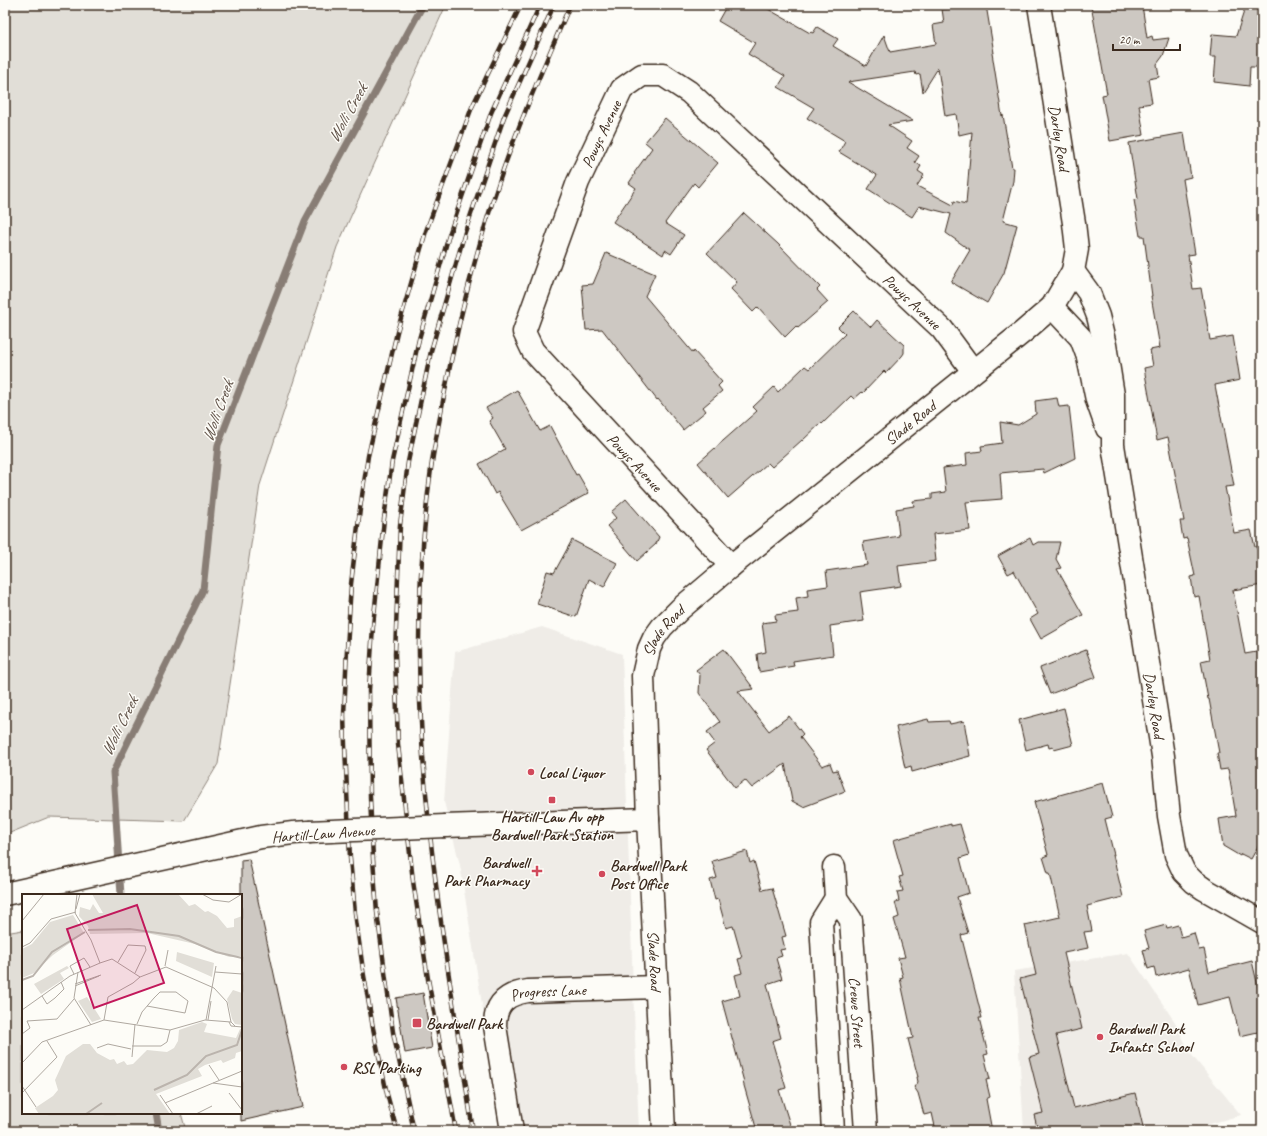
<svg xmlns="http://www.w3.org/2000/svg" width="1267" height="1136" font-family="Caveat,sans-serif">
<style>
.built{fill:#efece7}
.green{fill:#e1ded7;stroke:#8e847a}
.lines{fill:none;stroke-linecap:round;stroke-linejoin:round}
.stream{stroke:#887d74;stroke-width:7}
.building{fill:#cdc8c2;stroke:#3b2a1e;fill-rule:evenodd}
.minor-casing{stroke:#3b2a1e;stroke-width:25}
.major-casing{stroke:#3b2a1e;stroke-width:25}
.minor{stroke:#fdfcf7;stroke-width:22}
.major{stroke:#fdfcf7;stroke-width:22}
.rail-casing{stroke:#3b2a1e;stroke-width:4.5}
.rail{stroke:#fdfcf7;stroke-width:3;stroke-dasharray:9;stroke-linecap:butt}
.major-bridge-casing{stroke:#3b2a1e;stroke-width:25;stroke-linecap:butt}
.major-bridge{stroke:#fdfcf7;stroke-width:22}
.poi-dot{fill:#d1495b;stroke:#fdfcf7;stroke-width:1.5}
.labels{text-anchor:middle;stroke-width:3;stroke-linejoin:round;paint-order:stroke}
.street-label{font-size:16px;fill:#3b2a1e;stroke:#fdfcf7}
.poi-label{font-size:16px;font-weight:bold;fill:#3b2a1e;stroke:#fdfcf7;text-anchor:start}
.water-label{font-size:17px;font-style:italic;fill:#615349;stroke:#fdfcf7}
.inset-river{fill:none;stroke:#bbb4ad;stroke-width:2}
.inset-road{fill:none;stroke:#afa8a0;stroke-width:1}
.view{fill:#c2185b;fill-opacity:0.15;stroke:#c2185b;stroke-width:2}
.inset-edge{fill:none;stroke:#3b2a1e;stroke-width:2}
</style>
<rect width="100%" height="100%" fill="#fdfcf7"/>
<filter id="ink" filterUnits="userSpaceOnUse"><feTurbulence type="fractalNoise" baseFrequency=".025" numOctaves="2"/><feDisplacementMap in="SourceGraphic" scale="8" xChannelSelector="R" yChannelSelector="G"/><feConvolveMatrix kernelMatrix="1 2 1 2 8 2 1 2 1" color-interpolation-filters="sRGB"/></filter>
<g filter="url(#ink)">
<g class="built">
<path d="M542 627 622 654 633 989 639 1131H502L460 865 444 802 455 652Z"/>
<path d="M1128 953 1175 1022 1190 1053 1241 1115 1186 1131H1024L1014 971Z"/>
</g>
<g class="green">
<path d="M5 5H446L337 247 260 485 218 764 184 821 49 817 5 835Z"/>
<path d="M23 930V1113H181L186 1131H5V933Z"/>
</g>
<g class="lines">
<g class="stream">
<path d="M121 895 113 772 203 590 218 445 305 221 423 5"/>
<path d="M156 1113 159 1131"/>
</g>
</g>
<g class="building">
<path d="M727 5H761L810 33 811 32 813 33 817 27 838 39 833 46 866 66 884 35 890 52 936 44 933 25 944 23 942 9H947V5H986L994 53H992L1002 116 1003 115 1012 168H1014L1013 181 1003 221 1017 225 1004 273 987 303 951 282 970 250 946 233 951 214 919 206 912 217 868 189 877 175 839 152 845 141 807 118 814 108 778 87 785 76 748 54 755 43 718 21ZM938 68 945 116 956 114 959 135 972 132 966 204 954 201 953 205 917 186 924 175 918 171 921 166 915 162 919 156 907 148 912 141 888 125 913 121 848 82 915 72 916 75 920 74 923 92Z"/>
<path d="M1091 5H1142L1147 38 1152 36 1153 40 1169 38 1163 56 1157 64 1159 77 1148 79 1152 103 1139 105 1144 135 1110 141 1102 95 1107 94Z"/>
<path d="M1246 5H1262V34H1260L1257 67H1250L1249 86 1214 82 1216 57H1210L1212 34 1236 36Z"/>
<path d="M665 118 718 163 698 187 694 183 665 223 684 235 671 254 665 250 663 255 613 222 636 188 629 183 635 174 634 173 652 148 645 142Z"/>
<path d="M1184 133 1191 177 1183 179 1195 254 1188 255 1193 289 1201 288 1210 340 1233 336 1240 380 1215 385 1234 486 1225 487 1234 533 1251 530 1255 547H1257V549L1262 548V585L1233 590 1245 654 1262 651V839L1251 859 1241 854 1240 856 1223 846 1219 819 1236 816 1228 769 1220 770 1217 753H1219L1209 699H1208L1201 661 1210 659 1199 596 1194 597 1191 577 1195 576 1187 538 1183 539 1180 521H1184L1168 437 1157 440 1144 368 1153 366 1150 350 1160 348 1151 296H1152L1144 236H1140L1134 200 1138 199 1129 143Z"/>
<path d="M744 213 778 244 820 287 817 290 828 302 798 328 796 326 785 337 758 307 753 312 731 289 737 282 707 253Z"/>
<path d="M606 253 655 274 645 296 693 353 694 351 722 382 718 386 722 391 703 407 706 411 683 430 658 399 657 400 602 329 586 330 582 285 593 284Z"/>
<path d="M854 311 871 327 877 320 904 345V353L902 356 886 373 884 371 863 393 862 392 854 399 851 396 822 424 821 423 802 441V440L772 467 768 463 728 498 698 463 757 411 753 407 774 387 778 392 805 366 809 369 845 334 838 327Z"/>
<path d="M517 390 540 431 550 426 576 475 578 474 589 493 521 530 498 492 495 494 479 464 505 449 489 421 493 418 486 408Z"/>
<path d="M1057 398 1059 407 1069 406 1075 458 1044 473 1043 469 1000 473 1002 499 966 502 970 530 933 534 936 561 898 566 901 586 860 592 864 621 830 626 833 655 793 661 794 666 759 672 757 654 766 652 762 623 776 621 775 615 798 612 796 598 808 596 807 589 828 586 826 571 867 565 863 542 899 536 896 509 914 506 913 501 932 499V494L946 492 943 468 967 465 966 453 982 451 981 446 1002 443 1000 422 1018 425 1036 414 1035 401Z"/>
<path d="M626 499 659 537 656 544 637 561 607 526 616 518 611 512Z"/>
<path d="M1030 538 1033 545 1038 542H1060L1056 559 1061 568 1057 569 1083 615 1041 639 1030 619 1038 614 1014 571 1008 574 998 556Z"/>
<path d="M572 540 617 563 604 587 589 579 576 617 537 604 547 571 554 573Z"/>
<path d="M724 649 754 689 738 691 769 731 789 716 803 734 800 737 822 766 830 763 833 771 837 770 845 791 803 807 792 801 785 764 752 788 745 780 735 788 706 750 715 743 707 732 720 722 699 693 700 675 696 670Z"/>
<path d="M1086 650 1096 677 1050 694 1040 668Z"/>
<path d="M1064 708 1073 745 1054 750 1053 747 1049 748 1048 744 1026 750 1019 720Z"/>
<path d="M928 719 929 722 949 721 950 724 964 721 970 756 912 772 911 766 905 768 896 727Z"/>
<path d="M1103 783 1112 817 1105 819 1114 855H1113L1123 897 1087 906 1092 931 1084 932 1088 948 1064 953 1082 1029 1056 1035 1074 1108 1135 1093 1144 1131H1038L1034 1115 1043 1113 1029 1057 1039 1054 1020 979 1036 975 1025 925 1060 917 1050 873H1048L1043 857 1048 855 1034 802Z"/>
<path d="M951 824V826L960 824 969 855 960 858 969 893 957 897 968 933 961 935 982 1018H979L988 1054 984 1055 990 1079 986 1080 990 1097 986 1099 992 1131H936L932 1113 924 1115 918 1093 914 1087 918 1082 917 1077H918L908 1039 913 1038 900 978 903 977 898 958 905 957 894 919 899 917 895 902 899 901 897 892 903 891 899 877 903 876 893 840Z"/>
<path d="M747 851 750 863 754 861 762 890 772 888 786 936 782 937 785 949 780 950 782 956 776 958 782 979 767 984 781 1038 772 1041 786 1088 779 1090 792 1131H757L743 1082H744L722 1001 740 996 735 975 742 973 738 959 742 958 733 926 726 928 718 899 715 900 710 880 717 878 712 861Z"/>
<path d="M249 859 303 1107 241 1121V860Z"/>
<path d="M1166 925 1167 928 1178 925 1181 937 1194 933 1199 950 1204 949 1209 972 1252 961 1262 1004V1031L1240 1036 1230 997 1198 1005 1189 968 1156 977 1154 967 1148 969 1143 950 1149 948 1144 931Z"/>
<path d="M423 993 432 1048 405 1053 396 998Z"/>
</g>
<g class="lines">
<defs>
<g id="minor">
<path id="s1" d="M1073 271 1089 293 1098 316 1105 345 1113 395V445L1163 756 1169 816 1176 855 1184 872 1194 882 1204 889 1262 922"/>
<path d="M1052 307 1081 338 1088 357 1097 400 1107 428"/>
<path id="s2" d="M731 566 533 351 524 332 578 182 622 89 642 75H663L689 92 942 329 973 371"/>
<path id="s3" d="M648 819 643 676 649 649 654 638 662 627 680 609 731 566 1023 332 1052 307 1073 271 1077 249 1074 223 1039 5"/>
<path id="s4" d="M834 867 836 898 851 920 866 1131"/>
<path id="s5" d="M512 1131 495 1026C495 1003 507 994 528 991L657 987"/>
<path d="M833 1131 821 922 836 898"/>
</g>
<g id="major">
<path id="s6" d="M445 826 648 819 664 1131"/>
<path d="M5 894 261 837 293 833 309 832"/>
</g>
</defs>
<use href="#minor" class="minor-casing"/>
<use href="#major" class="major-casing"/>
<use href="#minor" class="minor"/>
<use href="#major" class="major"/>
<defs>
<g id="rail">
<path d="M397 1131 387 1094 373 1028 363 970 355 913 350 858 345 745 344 715 347 649 351 584 360 509 368 456 397 332 426 231 472 107 521 5"/>
<path d="M414 1131 393 1032 377 912 373 859 370 797 369 690 373 626 384 519 392 461 419 339 449 235 491 113 540 5"/>
<path d="M456 1131 428 979 413 881 398 744 395 654 400 525 408 462 431 351 465 232 504 117 554 5"/>
<path d="M473 1131C453 1001 430 872 422 741 416 651 419 558 431 469 434 446 439 424 443 401 457 327 475 253 499 182 519 122 545 64 570 5"/>
</g>
</defs>
<use href="#rail" class="rail-casing"/>
<use href="#rail" class="rail"/>
<defs>
<path id="major-bridge" d="M309 832 445 826"/>
</defs>
<use href="#major-bridge" class="major-bridge-casing"/>
<use href="#major-bridge" class="major-bridge"/>
</g>
</g>
<g class="poi-dot">
<circle cx="531" cy="772" r="4"/>
<rect x="548" y="796" width="8" height="8" rx="2"/>
<path d="M535 865h4v4h4v4h-4v4h-4v-4h-4v-4h4z"/>
<circle cx="602" cy="874" r="4"/>
<rect x="412" y="1018" width="10" height="10" rx="2"/>
<circle cx="1100" cy="1037" r="4"/>
<circle cx="344" cy="1067" r="4"/>
</g>
<g class="labels">
<g class="street-label">
<text dy="6" stroke="none"><textPath href="#s2" startOffset="526">Powys Avenue</textPath></text>
<text transform="translate(1060 138) rotate(81)" y="6">Darley Road</text>
<text dy="6" stroke="none"><textPath href="#s2" startOffset="958">Powys Avenue</textPath></text>
<text dy="6" stroke="none"><textPath href="#s3" startOffset="518">Slade Road</textPath></text>
<text transform="translate(635 462) rotate(47)" y="6">Powys Avenue</text>
<text dy="6" stroke="none"><textPath href="#s3" startOffset="194">Slade Road</textPath></text>
<text dy="6" stroke="none"><textPath href="#s1" startOffset="446">Darley Road</textPath></text>
<text transform="translate(323 833) rotate(-4)" y="6">Hartill-Law Avenue</text>
<text dy="6" stroke="none"><textPath href="#s6" startOffset="345">Slade Road</textPath></text>
<text dy="6" stroke="none"><textPath href="#s5" startOffset="180">Progress Lane</textPath></text>
<text dy="6" stroke="none"><textPath href="#s4" startOffset="150">Crewe Street</textPath></text>
</g>
<g class="poi-label">
<text x="539" y="778">Local Liquor</text>
<text x="552" y="822" text-anchor="middle">Hartill-Law Av opp<tspan x="552" dy="18">Bardwell Park Station</tspan></text>
<text x="529" y="868" text-anchor="end">Bardwell<tspan x="529" dy="18">Park Pharmacy</tspan></text>
<text x="610" y="871">Bardwell Park<tspan x="610" dy="18">Post Office</tspan></text>
<text x="426" y="1029">Bardwell Park</text>
<text x="1108" y="1034">Bardwell Park<tspan x="1108" dy="18">Infants School</tspan></text>
<text x="352" y="1073">RSL Parking</text>
</g>
<g class="water-label">
<text transform="translate(347 113) rotate(-61)" y="6">Wolli Creek</text>
<text transform="translate(217 411) rotate(-70)" y="6">Wolli Creek</text>
<text transform="translate(119 726) rotate(-64)" y="6">Wolli Creek</text>
</g>
</g>
<g transform="translate(22 894)">
<rect width="220" height="220" fill="#fdfcf7"/>
<path d="M70 0H156L167 12 173 10 183 18 186 17 195 22 205 34 212 33V25L220 22V62L207 63 173 50 125 39 68 40 66 32 57 22 58 13 68 16 71 10 77 19H81ZM51 21 62 39 31 61 12 79 0 84V55L10 50 28 28ZM155 58 192 69 190 83 154 67ZM45 72 47 74 38 79 42 85 19 100 12 90ZM211 96 220 99V131L213 130 210 125 205 105ZM65 103 79 125 70 128 56 107ZM180 128 185 130 182 138 214 144 218 135H220V157L214 159 213 164 201 169 199 166 183 171 176 175 180 182 134 200 148 220H17L13 214 31 202 36 196 33 186 44 162 61 150H68L75 159 88 166 92 165 95 170 102 167 105 171 111 170 125 156 145 158 152 154 156 147 157 136Z" fill="#e1ded7"/>
<path class="inset-river" d="M66 36 108 35 157 42 194 58 220 64M0 86 11 82 30 58 63 38M132 196 165 181 184 162 215 151 220 136M64 220 80 209"/>
<path class="inset-road" d="M180 0 191 6 207 8 220 0M54 15 58 0M0 27 22 0M0 53 8 49 29 25 54 18M96 68 106 51 123 52 124 56 113 79M78 69 90 65 118 83M143 72 146 56M56 78 52 104 69 131M193 78 220 80M52 80 48 72 62 64 68 73M111 89 118 83 144 73 192 94 205 108 209 128 213 132M53 90 79 81M53 92 77 82M20 102 25 110 33 104 42 95 39 88M0 116 48 82 78 69 69 46 53 19 55 0M82 126 86 103 111 89M184 126 194 72M186 126 189 107M207 128 209 132 220 133M115 130 120 118 132 104 138 98H154L166 107 163 119 125 112M0 140 8 134 5 127 35 125 52 105M110 152H139L145 148 148 136M75 154 86 150 109 155M110 163 113 130M0 169 20 148 82 126 148 136 183 126 209 128M187 171 197 186M191 189 220 193M0 192 14 213M0 199 35 163 25 147M207 199 220 216M138 201 151 220M143 209 220 177M174 220 190 212"/>
<path class="view" d="M115 11 142 89 72 114 45 35Z"/>
<rect width="220" height="220" class="inset-edge"/>
</g>
<rect width="1267" height="1136" fill="none" stroke="#fdfcf7" stroke-width="20"/>
<rect x="10" y="10" width="1247" height="1116" fill="none" stroke="#3b2a1e" stroke-width="1.5" filter="url(#ink)"/>
<path d="M1113 44v6h67v-6" fill="none" stroke="#3b2a1e" stroke-width="2"/>
<text x="1119" y="44" font-size="12" fill="#3b2a1e" stroke="#fdfcf7" stroke-width="3" paint-order="stroke">20 m</text>
</svg>
